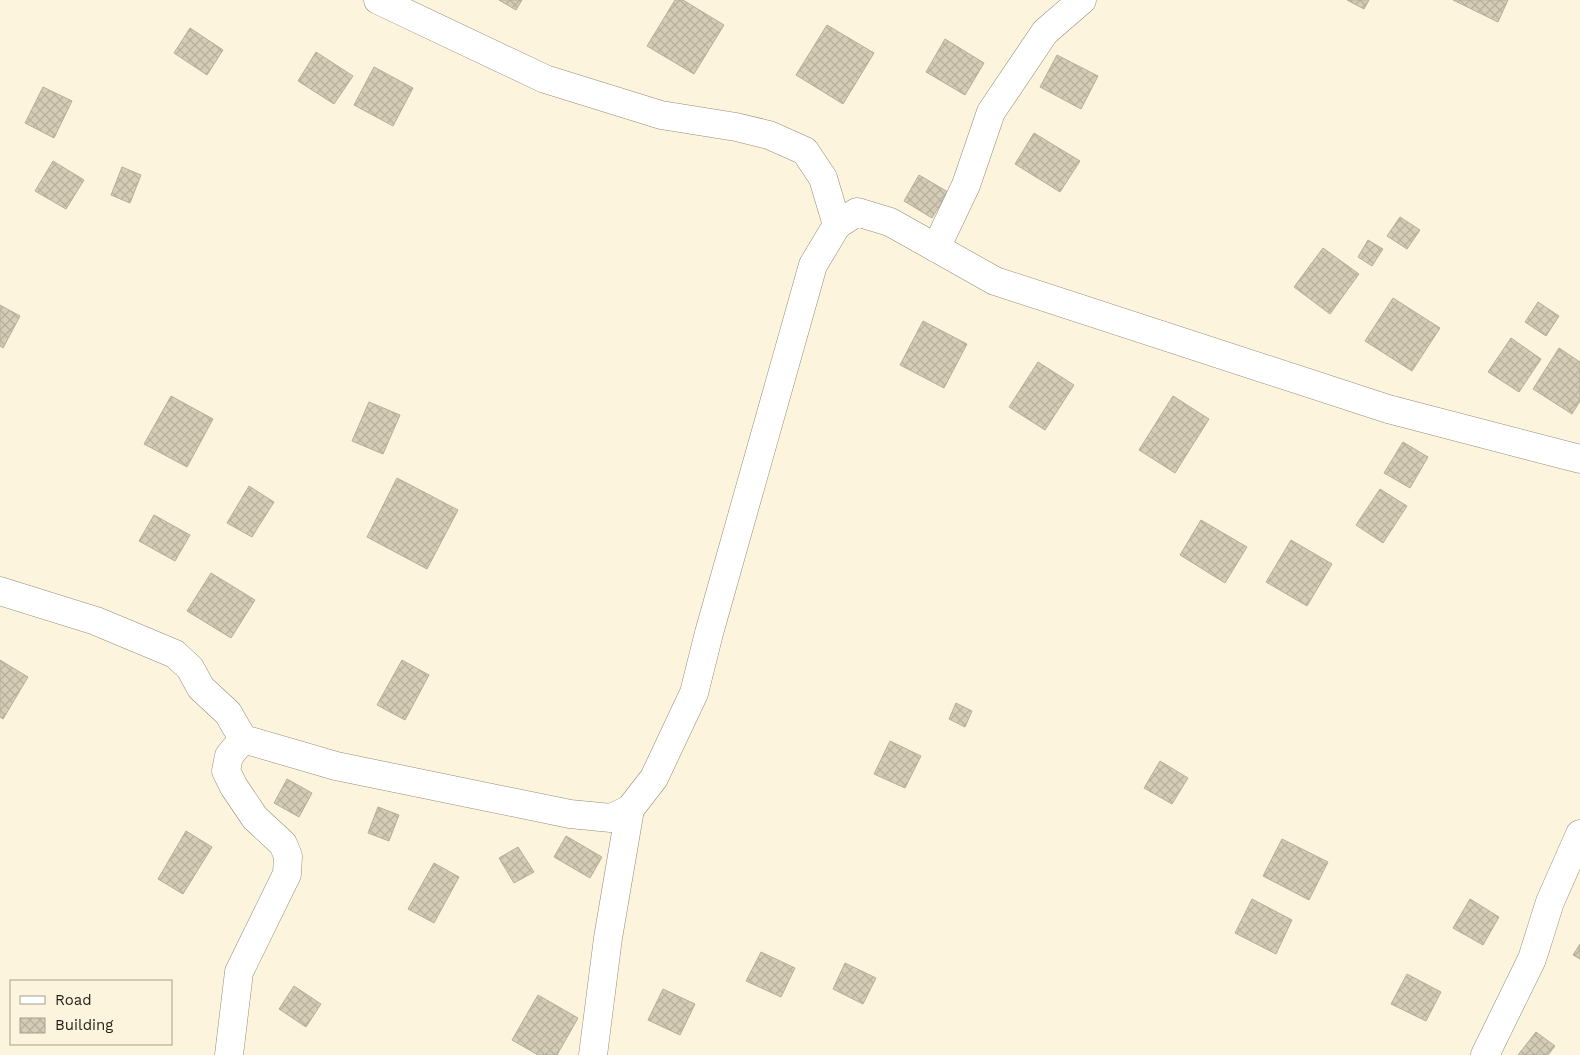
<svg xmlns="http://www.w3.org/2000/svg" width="1580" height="1055" font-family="'Work Sans',sans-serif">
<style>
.building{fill:url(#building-cross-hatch);stroke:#b7af99}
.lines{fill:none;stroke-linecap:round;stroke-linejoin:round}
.street-casing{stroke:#948c77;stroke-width:29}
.street{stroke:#fff;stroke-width:28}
</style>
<defs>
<pattern id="building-cross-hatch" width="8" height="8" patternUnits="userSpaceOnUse" patternTransform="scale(1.25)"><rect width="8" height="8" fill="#d5ccb6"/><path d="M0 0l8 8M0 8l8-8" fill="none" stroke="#b7af9c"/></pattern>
</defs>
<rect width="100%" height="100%" fill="#fdf4dd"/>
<g class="building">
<path d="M499 0H522L516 10Z"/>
<path d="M675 0H683L724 25 694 74 647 46Z"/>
<path d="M1347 0H1369L1364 9Z"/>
<path d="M1453 0H1508L1498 22Z"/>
<path d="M827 25 874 53 843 104 796 75Z"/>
<path d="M190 28 223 50 207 75 174 53Z"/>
<path d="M945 39 984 63 965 95 926 72Z"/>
<path d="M316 52 353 76 334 104 298 81Z"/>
<path d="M1057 55 1098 76 1081 109 1040 87Z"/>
<path d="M374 67 413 88 393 126 354 105Z"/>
<path d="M43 87 72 101 54 138 25 123Z"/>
<path d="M1034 133 1080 161 1060 192 1015 164Z"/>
<path d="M53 161 84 180 66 209 35 191Z"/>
<path d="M122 167 141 175 130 203 111 195Z"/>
<path d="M919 175 948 192 932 218 904 201Z"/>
<path d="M1400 217 1420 230 1407 249 1387 236Z"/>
<path d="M1368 240 1383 249 1372 266 1358 257Z"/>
<path d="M1323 248 1359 274 1330 314 1294 287Z"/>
<path d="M1393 298 1440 328 1412 371 1365 341Z"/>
<path d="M1538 302 1559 316 1546 336 1525 322Z"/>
<path d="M0 305 20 316 3 348 0 346Z"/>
<path d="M923 321 967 344 944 388 900 365Z"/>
<path d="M1511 338 1541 359 1519 392 1488 372Z"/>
<path d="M1559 348 1580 362V401L1572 414 1533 389Z"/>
<path d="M1038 362 1074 385 1045 430 1009 407Z"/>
<path d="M171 396 213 419 187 467 144 444Z"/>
<path d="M1173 396 1209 419 1175 473 1139 450Z"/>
<path d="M369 402 400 415 383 454 352 441Z"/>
<path d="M1403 442 1428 457 1410 488 1384 473Z"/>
<path d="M397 478 458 510 427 569 367 537Z"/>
<path d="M249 486 274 502 252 537 227 523Z"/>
<path d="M1380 489 1407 506 1383 543 1356 525Z"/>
<path d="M154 515 190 535 175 561 139 541Z"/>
<path d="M1201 520 1247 547 1225 583 1180 555Z"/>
<path d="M1291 540 1332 564 1307 606 1266 582Z"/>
<path d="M211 573 255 600 231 638 187 611Z"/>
<path d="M0 660 28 677 3 719 0 717Z"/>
<path d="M402 660 429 675 405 720 377 705Z"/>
<path d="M956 703 972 711 965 727 949 719Z"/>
<path d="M890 741 921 756 905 788 874 774Z"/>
<path d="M1160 761 1188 778 1172 804 1144 788Z"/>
<path d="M287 779 312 793 299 817 274 803Z"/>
<path d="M378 807 399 815 389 841 368 833Z"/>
<path d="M186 831 212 847 183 894 158 879Z"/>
<path d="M566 836 602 857 590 878 554 857Z"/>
<path d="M1282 839 1328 862 1309 900 1263 876Z"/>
<path d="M518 847 534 872 514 883 499 858Z"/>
<path d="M434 863 459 877 434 923 408 909Z"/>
<path d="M1252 899 1292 920 1276 954 1235 933Z"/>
<path d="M1470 899 1499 917 1483 945 1453 928Z"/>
<path d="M1580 944V959L1573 955Z"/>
<path d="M761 952 795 968 781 997 746 981Z"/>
<path d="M845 963 876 978 863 1004 833 989Z"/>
<path d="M1407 974 1441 992 1426 1021 1391 1004Z"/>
<path d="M294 986 321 1004 306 1027 279 1009Z"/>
<path d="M663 989 695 1004 680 1035 648 1020Z"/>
<path d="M538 995 578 1018 557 1055H538L512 1040Z"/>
<path d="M1536 1032 1555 1046 1548 1055H1518Z"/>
</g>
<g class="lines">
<defs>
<g id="street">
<path d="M378 0 545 79 661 115 736 127 769 135 805 151 823 178 837 225"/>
<path d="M936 248 966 185 991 112 1045 32 1082 0"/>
<path d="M0 591 96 621 175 654 190 668 201 688 228 713 243 739 336 766 570 814 611 818 630 809 654 778 694 693 709 633 813 265 837 225 857 212 890 222 995 281 1388 409 1580 459"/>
<path d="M229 1055 239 972 287 874 288 856 283 844 255 818 234 787 226 771 229 756 243 739"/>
<path d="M593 1055 608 938 630 809"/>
<path d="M1485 1055 1532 959 1550 902 1580 834"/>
</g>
</defs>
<use href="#street" class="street-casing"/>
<use href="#street" class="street"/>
</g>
<rect x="10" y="980" width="162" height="65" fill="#fdf4dd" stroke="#a59f8e"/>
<rect x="20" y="996" width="25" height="8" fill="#ffffff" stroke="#a59f8e"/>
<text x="55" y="1005" font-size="15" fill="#221f17">Road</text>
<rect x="20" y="1018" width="25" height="15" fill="url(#building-cross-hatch)" stroke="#a59f8e"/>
<text x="55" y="1030" font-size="15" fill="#221f17">Building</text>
</svg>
